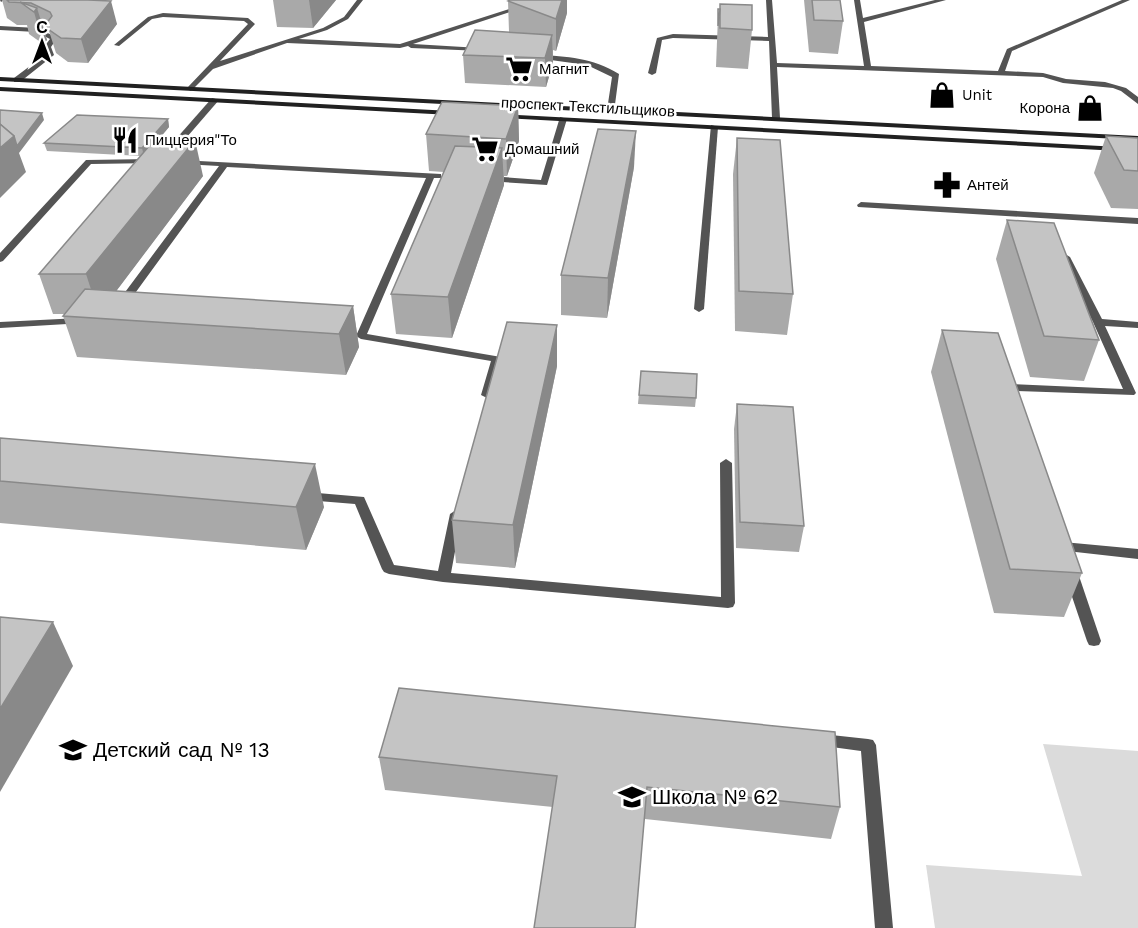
<svg xmlns="http://www.w3.org/2000/svg" width="1138" height="928" font-family="'Work Sans',sans-serif">
<style>
.green{fill:#dbdbdb}
.lines{fill:none;stroke-linecap:round;stroke-linejoin:round}
.lane{fill:#545454;fill-rule:evenodd}
.secondary{fill:#212121;fill-rule:evenodd}
.wall{fill:#a9a9a9}
.shaded-wall{fill:#898989}
.building{fill:#c4c4c4;stroke:#898989;stroke-width:1.5}
.labels{text-anchor:middle;stroke-width:5;stroke-linejoin:round;paint-order:stroke}
.far-poi-label{font-size:15px;fill:#000;stroke:#fff;text-anchor:start}
.far-street-label{font-size:15px;fill:#000;stroke:#fff}
.near-poi-label{font-size:21px;fill:#000;stroke:#fff;text-anchor:start}
</style>
<rect width="100%" height="100%" fill="#fff"/>
<path class="green" d="M1043 744 1138 751V928H935L926 865 1082 876Z"/>
<g class="lines">
<g class="lane">
<path d="M0 0H4L1 2Z"/>
<path d="M357 0H363L348 19 327 30 299 39 400 44 537 0H546L413 44 480 48 483 50 482 51 411 48 408 46 400 48 287 43 213 69 191 91 187 89 188 87 248 24 244 21 163 17 152 19 119 46 114 45 148 17 163 13 248 18 255 24 220 61 323 28 344 17Z"/>
<path d="M766 0H772L777 63 864 66 854 0H860L863 18 935 0H946L864 22 871 66 998 71 1007 49 1122 0H1130L1012 51 1005 71 1043 73 1066 79 1105 82 1126 88 1138 97V104L1121 91 1113 88 1063 83 1043 77 777 67 780 118 776 120 772 118 769 41 673 38 662 40 656 73 652 75 648 73 657 38 673 34 768 37Z"/>
<path d="M0 26 37 28 56 37 57 38 51 47 54 55 20 82H14V78L46 54 44 47 50 39 36 32 0 30Z"/>
<path d="M538 55C566 56 594 58 619 74L614 112 607 110 612 77 587 65 536 58 534 57Z"/>
<path d="M212 98 219 100 174 152H168V148Z"/>
<path d="M560 117 567 119 547 185 486 181V177L489 176 541 180Z"/>
<path d="M711 125 718 127 704 309 699 312 694 309Z"/>
<path d="M152 159 156 161 155 163 91 164 3 261 0 262V253L86 160Z"/>
<path d="M180 160 441 174V178H434L367 334 501 357 502 359 491 397 487 398 481 395 491 361 361 339 356 336 426 178 227 167 125 307H117V303L219 166 183 164 179 162Z"/>
<path d="M861 202 1138 218V224L858 207 857 205Z"/>
<path d="M1065 254 1070 257 1102 319 1138 322V328L1105 326 1136 393 1134 395 1017 391 1019 394 1017 396 1013 397 1009 396 1004 387 1010 384 1123 389 1093 322 1060 257Z"/>
<path d="M80 318 84 319 85 321 84 323 0 328V322Z"/>
<path d="M726 459 732 463 735 603 733 607 728 608 443 582 389 574 384 572 382 569 355 504 306 500 300 496 306 492 364 497 394 565 438 571 450 514 456 510 462 514 451 573 721 597 720 463Z"/>
<path d="M1063 542 1138 549V559L1058 550 1056 547 1058 544Z"/>
<path d="M1071 568 1076 570 1078 573 1101 641 1099 645 1094 646 1089 645 1087 641 1064 573 1066 570Z"/>
<path d="M822 734 868 739 873 740 876 745 893 928H875L861 751 817 745 814 740 817 735Z"/>
</g>
<g class="secondary">
<path d="M0 77 1138 136V140L0 81Z"/>
<path d="M0 87 451 111 455 113 451 115 0 91Z"/>
<path d="M499 114 1138 148V152L502 118H499Z"/>
</g>
</g>
<g class="wall">
<path d="M2 0H88L117 24 88 63 68 62 56 53 49 31 43 28 47 40 43 44 29 34 27 25H17L7 18Z"/>
<path d="M273 0H336L313 28 277 27Z"/>
<path d="M804 0H840L843 21 838 54 809 52Z"/>
<path d="M508 1 567 13 556 51 553 50V63L546 87 465 83 463 55 509 32Z"/>
<path d="M718 16 752 30 748 69 716 67Z"/>
<path d="M518 106 519 141 507 176H504V185L452 338 396 334 391 294 444 172 429 171 426 134Z"/>
<path d="M168 119 169 127 160 138 203 176 116 291 353 306 359 347 346 375 77 357 63 316 65 314H53L39 274 141 156 47 151 44 143Z"/>
<path d="M1106 136 1138 138V209L1111 208 1094 173Z"/>
<path d="M737 138 793 294 787 335 735 331 733 174Z"/>
<path d="M634 167 607 318 561 315V275Z"/>
<path d="M1007 220 1099 340 1084 381 1030 377 996 259Z"/>
<path d="M557 325V366L515 568 456 563 452 520Z"/>
<path d="M942 330 1082 573 1064 617 994 613 931 372Z"/>
<path d="M641 371 696 398 695 407 638 404Z"/>
<path d="M737 404 804 526 799 552 736 548 734 429Z"/>
<path d="M0 438 324 507 306 550 0 523Z"/>
<path d="M399 688 840 807 831 839 645 819 553 807 385 790 379 757Z"/>
</g>
<g class="shaded-wall">
<path d="M309 0H336L313 28Z"/>
<path d="M562 0H567V13L556 51V19Z"/>
<path d="M111 1 117 24 88 63 81 39Z"/>
<path d="M37 8 47 40 43 44 34 12Z"/>
<path d="M552 35 553 63 546 87 545 58Z"/>
<path d="M518 106 519 141 507 176 506 139Z"/>
<path d="M42 113 44 120 19 153 26 172 0 198V148Z"/>
<path d="M168 119 169 127 144 156 142 148Z"/>
<path d="M636 131 634 167 607 318 608 278Z"/>
<path d="M195 140 203 176 99 314 86 274Z"/>
<path d="M502 148 504 185 452 338 448 297Z"/>
<path d="M353 306 359 347 346 375 339 334Z"/>
<path d="M557 325V366L515 568 513 525Z"/>
<path d="M315 464 324 507 306 550 296 507Z"/>
<path d="M53 622 73 666 0 792V709Z"/>
</g>
<g class="building">
<path d="M7 0H88L111 1 81 39 61 38 48 29 46 24 52 16 50 12 31 3 9 2Z"/>
<path d="M510 0H562L556 19 508 1Z"/>
<path d="M812 0H840L843 21 814 20Z"/>
<path d="M20 2 37 8 34 12Z"/>
<path d="M720 4 752 5V30L720 28Z"/>
<path d="M718 9H720L718 26Z"/>
<path d="M475 30 552 35 545 58 463 55Z"/>
<path d="M442 102 518 106 506 139 426 134Z"/>
<path d="M0 110 42 113 17 146 14 136 0 124Z"/>
<path d="M77 115 168 119 142 148 44 143Z"/>
<path d="M0 124 14 136 0 148Z"/>
<path d="M598 129 636 131 608 278 561 275Z"/>
<path d="M1106 136 1138 138V171L1124 170Z"/>
<path d="M156 138 195 140 86 274H39Z"/>
<path d="M737 138 780 140 793 294 739 291Z"/>
<path d="M455 146 502 148 448 297 391 294Z"/>
<path d="M1007 220 1054 223 1099 340 1044 336Z"/>
<path d="M85 289 353 306 339 334 63 316Z"/>
<path d="M507 322 557 325 513 525 452 520Z"/>
<path d="M942 330 998 333 1082 573 1010 569Z"/>
<path d="M641 371 697 374 696 398 639 395Z"/>
<path d="M737 404 793 407 804 526 740 522Z"/>
<path d="M0 438 315 464 296 507 0 481Z"/>
<path d="M0 617 53 622 0 709Z"/>
<path d="M399 688 835 732 840 807 647 787 635 928H534L557 776 379 757Z"/>
</g>
<defs>
<symbol id="supermarket-bare" viewBox="-9 -9 18 18"><path d="M-6-5.5h2.5l.6 2H6L4.5 2H-2.5L-4.4-4H-6ZM-1.5 3.2a1.3 1.3 0 1 0 .1 0ZM3 3.2a1.3 1.3 0 1 0 .1 0Z" fill="#000" stroke="#fff" stroke-width="2.5" paint-order="stroke"/></symbol>
<symbol id="shop-bare" viewBox="-9 -9 18 18"><path d="M-5-2.5h2.3a2.7 3.5 0 0 1 5.4 0H5L5.5 6h-11ZM-1.5-2.5h3a1.5 2.3 0 0 0-3 0Z" fill="#000" stroke="#fff" stroke-width="2.5" paint-order="stroke"/></symbol>
<symbol id="restaurant-bare" viewBox="-9 -9 18 18"><path d="M-5-6h1v4h1v-4h1v4h1v-4h1v5L-1.5 .5V6h-2V.5L-5-1ZM5-6V6H3V1.5H1.5Q1.5-4 5-6Z" fill="#000" stroke="#fff" stroke-width="2.5" paint-order="stroke"/></symbol>
<symbol id="pharmacy-bare" viewBox="-9 -9 18 18"><path d="M-2-6h4v4h4v4h-4v4h-4v-4h-4v-4h4Z" fill="#000" stroke="#fff" stroke-width="2.5" paint-order="stroke"/></symbol>
<symbol id="school-bare" viewBox="-9 -9 18 18"><path d="M0-5L7-2L0 1L-7-2ZM-4 1L0 2.5L4 1V4Q0 6-4 4Z" fill="#000" stroke="#fff" stroke-width="2.5" paint-order="stroke"/></symbol>
</defs>
<g fill-rule="evenodd">
<use href="#supermarket-bare" x="500" y="50" width="38" height="38"/>
<use href="#shop-bare" x="923" y="76" width="38" height="38"/>
<use href="#shop-bare" x="1071" y="89" width="38" height="38"/>
<use href="#restaurant-bare" x="106" y="121" width="38" height="38"/>
<use href="#supermarket-bare" x="466" y="130" width="38" height="38"/>
<use href="#pharmacy-bare" x="928" y="166" width="38" height="38"/>
<use href="#school-bare" x="54" y="731" width="38" height="38"/>
<use href="#school-bare" x="613" y="778" width="38" height="38"/>
</g>
<g class="labels">
<g class="far-poi-label">
<text x="539" y="74">Магнит</text>
<text x="962" y="100">Unit</text>
<text x="1070" y="113" text-anchor="end">Корона</text>
<text x="145" y="145">Пиццерия"То</text>
<text x="505" y="154">Домашний</text>
<text x="967" y="190">Антей</text>
</g>
<g class="far-street-label">
<text transform="translate(588 107) rotate(3)" y="5">проспект Текстильщиков</text>
</g>
<g class="near-poi-label">
<text x="93" y="757">Детский сад № 13</text>
<text x="652" y="804">Школа № 62</text>
</g>
</g>
<g transform="translate(42 42)" stroke="#ffffff" stroke-width="4.5" paint-order="stroke">
<path d="M0-4.5L10 22L0 15L-10 22Z" fill="#000000"/>
<text y="-9" font-size="16" font-weight="bold" text-anchor="middle" fill="#000000">С</text>
</g>
</svg>
